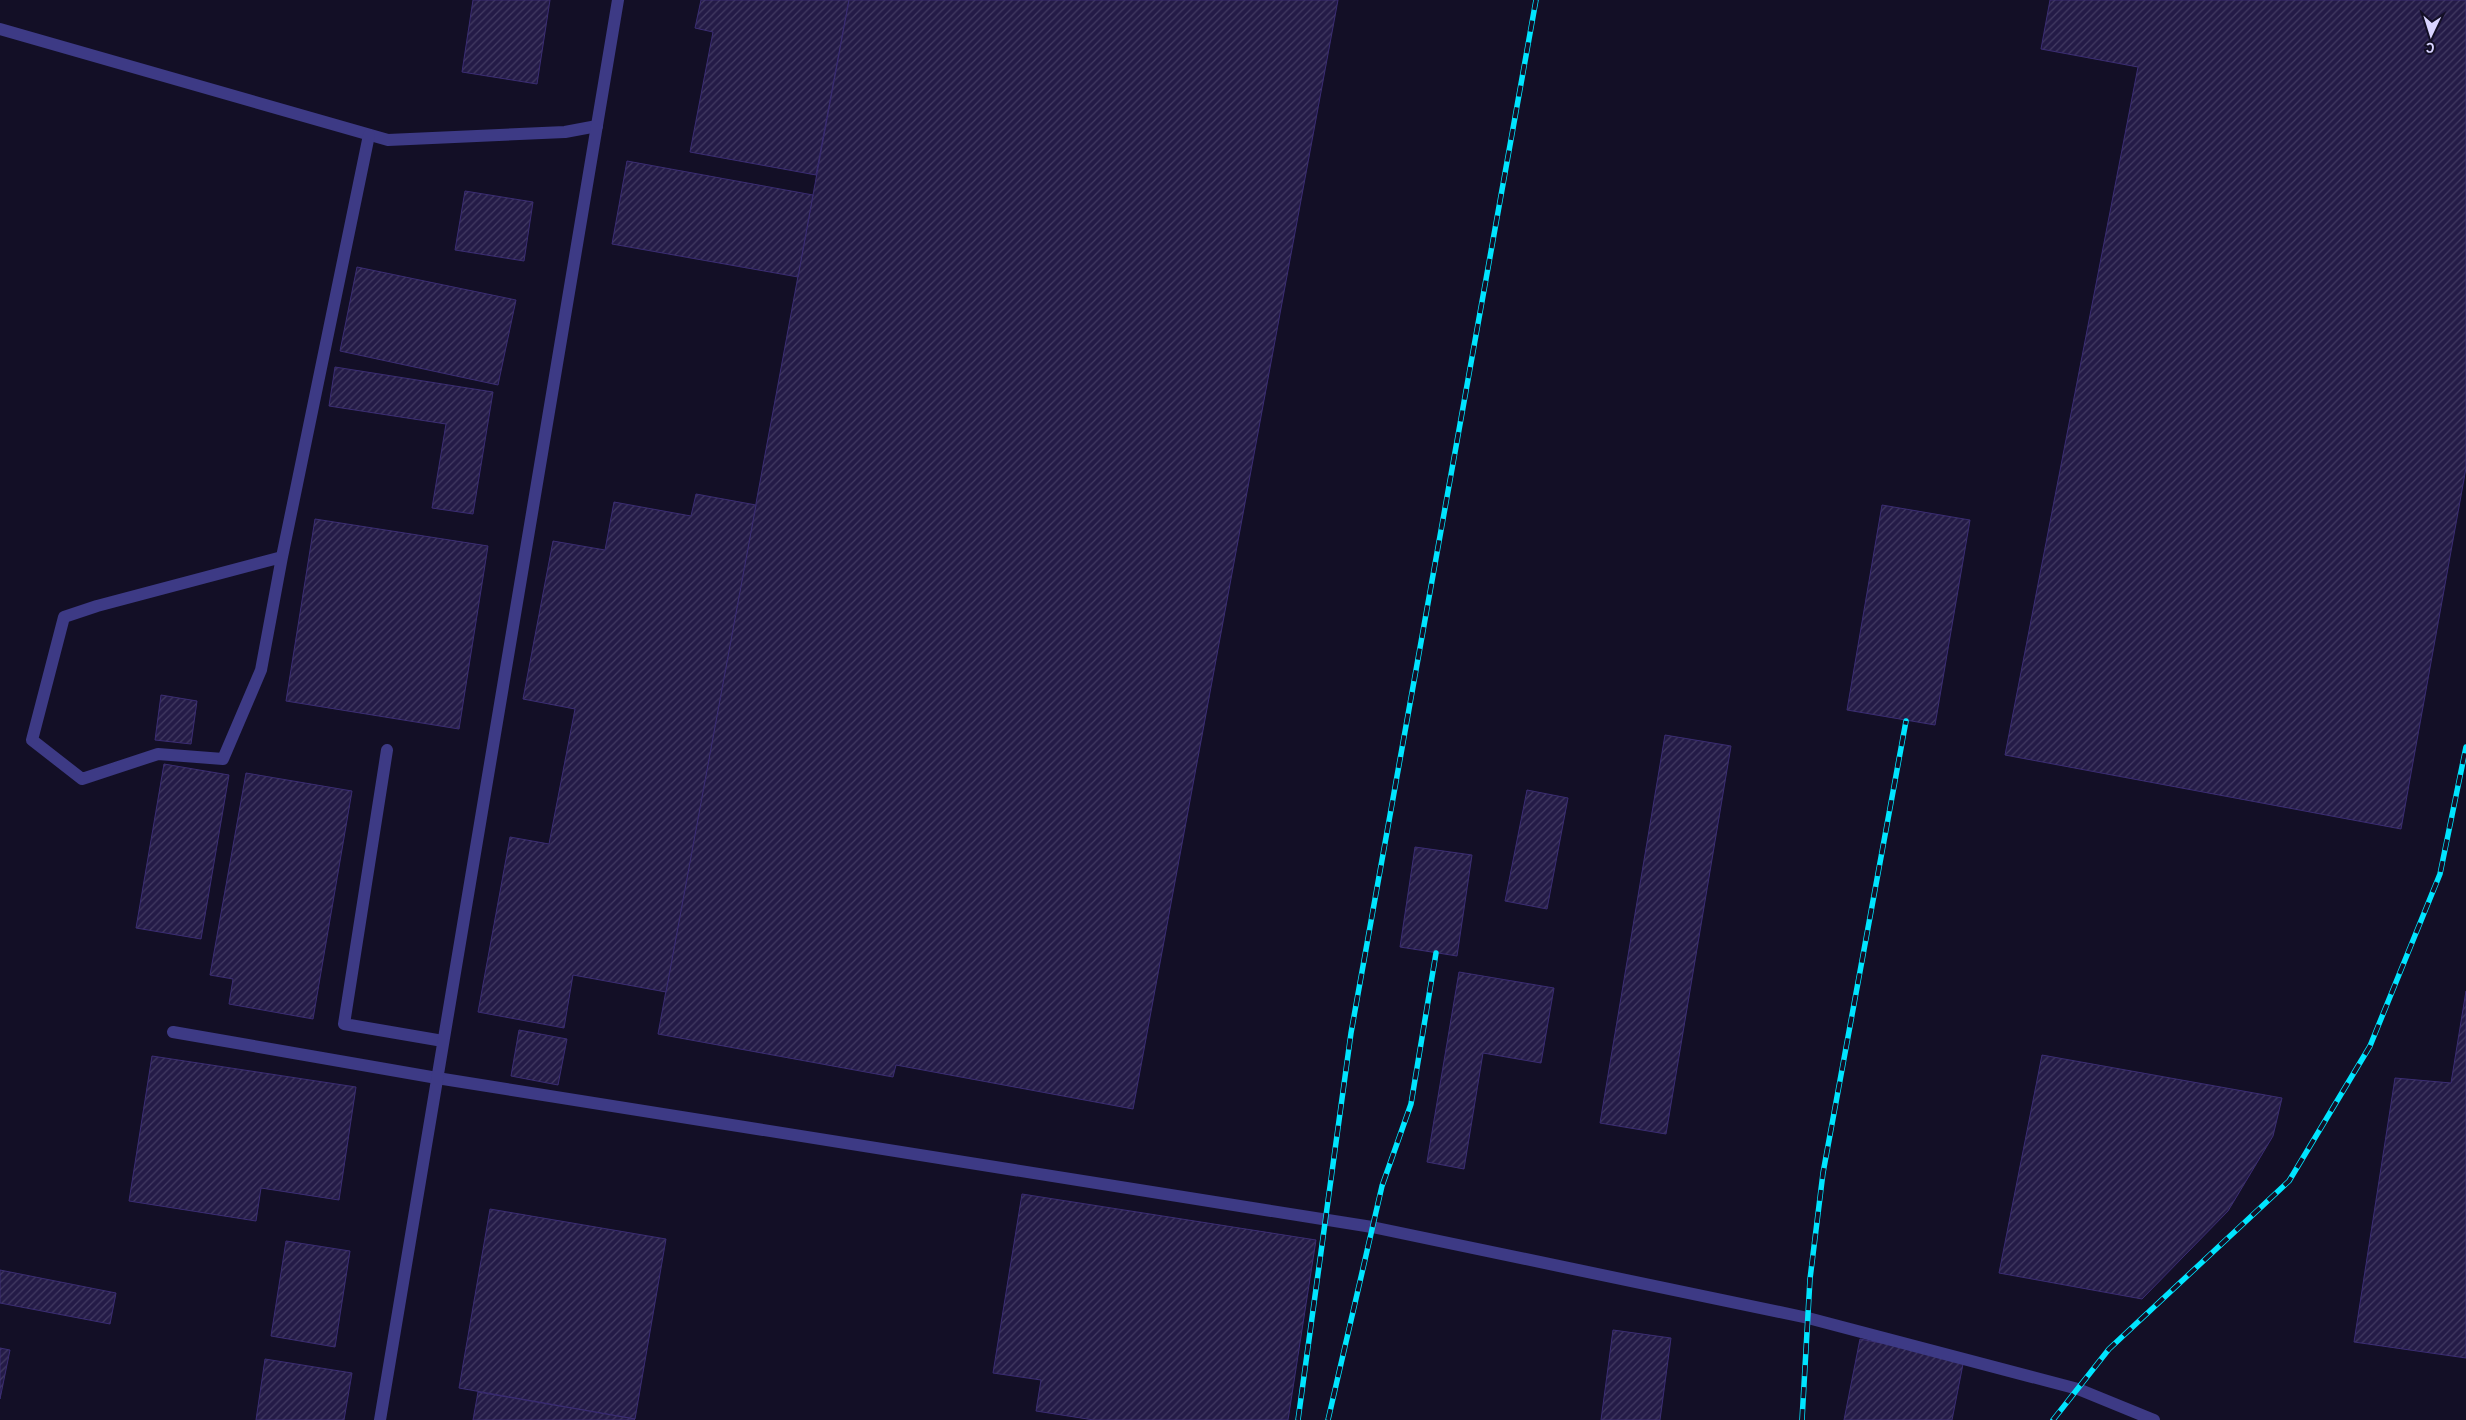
<svg xmlns="http://www.w3.org/2000/svg" width="2466" height="1420" font-family="Overpass,sans-serif">
<style>
.building{fill:url(#building-hatch);stroke:#3b2d73}
.lines{fill:none;stroke-linecap:round;stroke-linejoin:round}
.lane{stroke:#3d3a85;stroke-width:12}
.rail-casing{stroke:#00e5ff;stroke-width:5.5}
.rail{stroke:#130f26;stroke-width:4;stroke-dasharray:11;stroke-linecap:butt}
</style>
<defs>
<pattern id="building-hatch" width="6" height="6" patternUnits="userSpaceOnUse" patternTransform="scale(1.25)"><rect width="6" height="6" fill="#241b47"/><path d="M-1 1l2-2M0 6l6-6M5 7l2-2" fill="none" stroke="#433b63"/></pattern>
</defs>
<rect width="100%" height="100%" fill="#130f26"/>
<g class="building">
<path d="M473 0H550L537 84 462 72Z"/>
<path d="M701 0H849L816 175 690 152 713 32 695 28Z"/>
<path d="M849 0H1338L1133 1109 896 1065 893 1077 658 1034Z"/>
<path d="M2050 0H2466V468L2401 829 2005 755 2138 67 2041 49Z"/>
<path d="M627 161 813 195 798 277 612 244Z"/>
<path d="M465 191 533 202 524 261 455 250Z"/>
<path d="M357 267 516 300 498 385 340 351Z"/>
<path d="M335 367 493 392 473 514 432 508 446 424 329 406Z"/>
<path d="M696 494 756 505 666 992 573 975 564 1028 478 1012 510 837 549 844 575 709 523 699 553 541 605 550 614 502 691 516Z"/>
<path d="M1882 505 1970 520 1935 725 1847 710Z"/>
<path d="M315 519 488 546 459 729 286 701Z"/>
<path d="M161 695 197 701 191 744 155 740Z"/>
<path d="M1665 735 1731 746 1666 1134 1600 1123Z"/>
<path d="M164 764 229 775 201 939 136 928Z"/>
<path d="M246 773 352 791 313 1019 229 1004 233 979 210 975Z"/>
<path d="M1527 790 1568 798 1547 909 1505 901Z"/>
<path d="M1415 847 1472 855 1457 956 1400 947Z"/>
<path d="M1459 972 1554 988 1541 1063 1483 1053 1464 1169 1427 1162Z"/>
<path d="M2466 991V1358L2354 1342 2395 1078 2451 1083Z"/>
<path d="M519 1030 567 1039 558 1085 511 1076Z"/>
<path d="M2042 1055 2282 1098 2273 1136 2228 1211 2142 1299 1999 1273Z"/>
<path d="M152 1056 356 1087 339 1200 261 1188 256 1221 129 1201Z"/>
<path d="M1022 1194 1316 1240 1288 1420H1094L1036 1411 1041 1380 993 1373Z"/>
<path d="M490 1209 666 1239 635 1419 459 1388Z"/>
<path d="M286 1241 350 1251 335 1347 271 1336Z"/>
<path d="M0 1270 116 1293 110 1324 0 1303Z"/>
<path d="M1613 1330 1671 1338 1660 1420H1601Z"/>
<path d="M1860 1339 1964 1359 1952 1420H1844Z"/>
<path d="M0 1348 10 1350 0 1399Z"/>
<path d="M265 1359 352 1373 344 1420H256Z"/>
<path d="M478 1392 635 1419 634 1420H473Z"/>
</g>
<g class="lines">
<g class="lane">
<path d="M0 29 388 140 565 132 597 126"/>
<path d="M282 557 261 670 223 759 158 754 82 779 32 740 64 617 97 606 282 557 369 135"/>
<path d="M387 750 344 1024 443 1041"/>
<path d="M173 1032 437 1078 1372 1227 1808 1318 2078 1389 2154 1420"/>
<path d="M380 1420 618 0"/>
</g>
<defs>
<g id="rail">
<path d="M1298 1420 1351 1033 1536 0"/>
<path d="M1328 1420 1382 1186 1411 1104 1436 953"/>
<path d="M1802 1420 1810 1279 1823 1173 1906 721"/>
<path d="M2053 1420 2109 1349 2289 1181 2370 1046 2440 874 2466 747"/>
</g>
</defs>
<use href="#rail" class="rail-casing"/>
<use href="#rail" class="rail"/>
</g>
<g transform="translate(2431 35) rotate(184)" stroke="#130f26" stroke-width="4" paint-order="stroke">
<path d="M0-4L9 19L0 12L-9 19Z" fill="#d9d4ff"/>
<text y="-8" font-size="14" font-weight="bold" text-anchor="middle" fill="#d9d4ff">С</text>
</g>
</svg>
